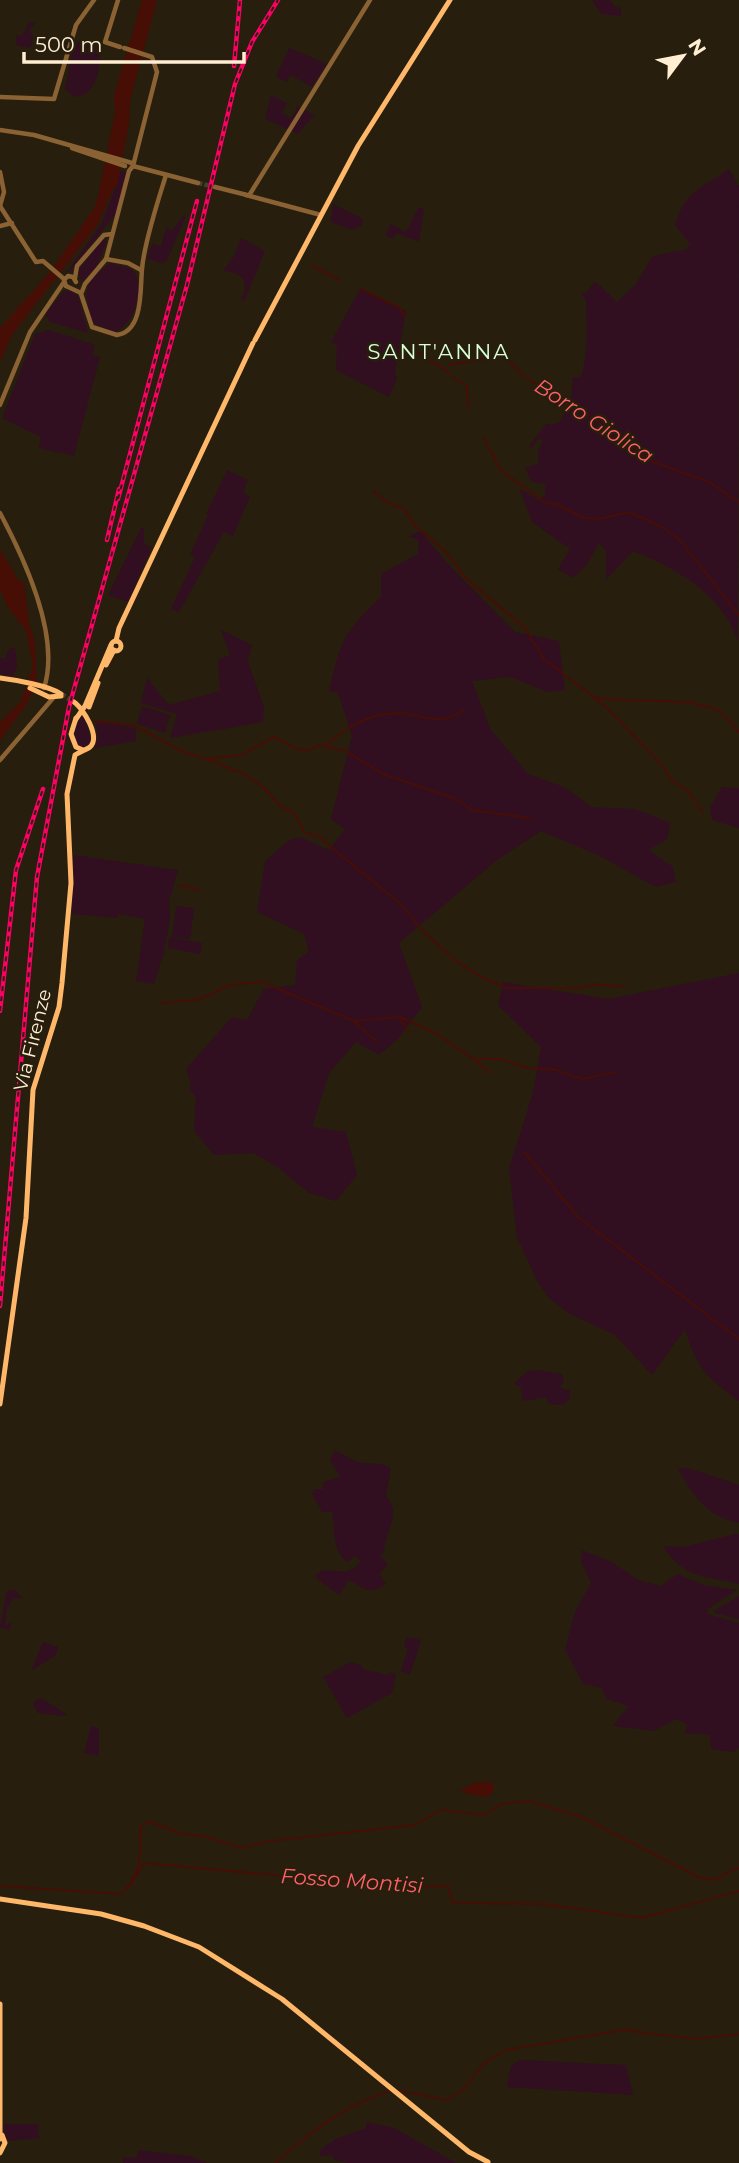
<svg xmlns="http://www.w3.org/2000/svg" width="739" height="2163" font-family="Montserrat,sans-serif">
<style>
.green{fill:#310f21}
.water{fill:#470e05}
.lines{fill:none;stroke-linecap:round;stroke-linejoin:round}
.stream{stroke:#470e05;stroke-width:2}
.tertiary-tunnel{stroke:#473d2b;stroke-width:4.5;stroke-dasharray:4.5 2;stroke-linecap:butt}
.secondary-tunnel{stroke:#473d2b;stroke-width:5;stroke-dasharray:5 2.5;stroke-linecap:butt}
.tertiary{stroke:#8a6233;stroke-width:4.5}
.secondary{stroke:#ffb869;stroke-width:5}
.rail-casing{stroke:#fd0065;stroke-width:4.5}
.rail{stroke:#271e0d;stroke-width:2;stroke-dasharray:5;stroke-linecap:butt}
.labels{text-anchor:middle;stroke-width:5;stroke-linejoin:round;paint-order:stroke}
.street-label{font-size:19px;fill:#ffeed2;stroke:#271e0d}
.neighbourhood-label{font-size:21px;letter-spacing:2px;fill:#daffd4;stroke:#271e0d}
.water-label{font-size:21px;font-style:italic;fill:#ff6066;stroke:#271e0d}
</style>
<rect width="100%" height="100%" fill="#271e0d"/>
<g class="green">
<path d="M592 0H610L615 7 621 8V16L601 14Z"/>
<path d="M29 22 35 23 29 31 34 38 30 48 16 45V35L22 36Z"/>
<path d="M89 39C109 49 98 98 75 97L65 89 74 44Z"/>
<path d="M289 48 327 64 312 87 291 75 287 82 276 77Z"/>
<path d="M271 95 287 103 282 113 291 118 298 106 314 115 298 134 265 119Z"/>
<path d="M729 169 739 186 738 641C722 595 677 568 633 551L606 580V551L599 543 586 566 573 578 558 569 570 549 532 522 519 488 539 500 545 495V484L532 482 525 468 538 464V451L543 441 539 438 532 448 529 446 547 423 552 425 561 421 571 398 573 377H581C589 350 586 327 586 300L580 293H586L595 281 617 302 635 285 653 256 687 249 690 244 675 225C686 189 701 189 729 169Z"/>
<path d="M121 171 127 173 118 211 71 270 66 273 102 223Z"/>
<path d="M333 204 363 219 362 225 352 230 331 222Z"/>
<path d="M419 207 424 209 419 242 396 233 393 239 385 235 391 224 406 232Z"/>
<path d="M184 215 186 216 167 260 162 264 147 258 152 244 161 246 166 228 172 230Z"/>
<path d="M104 238 107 241 96 268 81 282 78 271Z"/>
<path d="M241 238 265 251 244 301 241 299C251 280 241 272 223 271L234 256Z"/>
<path d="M111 263 132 269C147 286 135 324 115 332L93 323C83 292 82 282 111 263Z"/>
<path d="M360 289 406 311 395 371 397 379 389 397 336 370 337 346 331 342Z"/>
<path d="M73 290 78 296 88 333 50 322 45 314 64 291Z"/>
<path d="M49 330 95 345 92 355 100 357 74 456 39 448 41 437 2 418 35 334Z"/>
<path d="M227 470 248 480 243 492 250 497 233 536 224 532 179 612 171 609 195 557 190 555 208 515 206 514Z"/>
<path d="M141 528H144V544L152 547 128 602 108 595Z"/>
<path d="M420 531 448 564 515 632 559 641 565 690 548 692 510 677 472 681 491 730 528 774 564 787 591 807 635 809 670 823 668 838 649 850 673 867 676 882 656 887 600 856 541 831 497 860 399 943 422 1007 398 1039 379 1055 356 1042 329 1073 312 1127 346 1132 357 1175 336 1201 309 1193 276 1166 253 1153 214 1155 194 1131 196 1097 189 1089 191 1083 186 1069 232 1017 247 1020 264 989 295 985 297 960 309 951 304 934 257 912 265 861 289 840 300 837 329 850 345 829 331 819 352 736 338 692H329C340 642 343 633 381 597V574L418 554V539L408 537Z"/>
<path d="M221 630 252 645 248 662 264 707 263 722 170 738 177 714 141 703 147 678 169 705 220 691 218 660 230 655Z"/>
<path d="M15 647 17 666 13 676 0 674V658H6L8 650Z"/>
<path d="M142 706 170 715 165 733 137 724Z"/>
<path d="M84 712 91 742 82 748 77 746C72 735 76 722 84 712Z"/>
<path d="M95 721 136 728V741L95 748 98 737Z"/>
<path d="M722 787 739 788V828L712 820 710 807Z"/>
<path d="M73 855 178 870 169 901 170 919 164 952 154 984 136 982 145 919 119 914 118 918 72 914Z"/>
<path d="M176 906 194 908 190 939 172 937Z"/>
<path d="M169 937 202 943 200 954 168 948Z"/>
<path d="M739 973V1401C707 1378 696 1367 685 1329L652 1375 615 1335 568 1313 549 1298 537 1281 517 1237 509 1168 533 1093 541 1047 498 1005 503 982 608 999Z"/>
<path d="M537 1370 562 1374 564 1381 560 1387 570 1391V1398L563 1405 549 1404 546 1397 523 1401 520 1386 513 1384 528 1371Z"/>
<path d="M335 1451C345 1454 353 1462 362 1463 373 1464 381 1461 391 1469L386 1496C403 1514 384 1532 384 1553L380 1555 388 1565 379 1574 386 1584C368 1597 365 1588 349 1580L339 1595 317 1579 316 1574 324 1570C340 1570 349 1577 361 1561L355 1556 347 1562C332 1550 335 1530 332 1512H322L312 1494 315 1489H323V1482L340 1477 330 1460Z"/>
<path d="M678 1468 691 1469 739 1485V1523C708 1517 692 1496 678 1468Z"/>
<path d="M735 1534H739V1584C704 1576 683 1578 663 1546L683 1547Z"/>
<path d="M582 1550 612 1562 638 1580 660 1586 678 1574 704 1585 737 1590 709 1608 707 1614 739 1623V1748L734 1752 711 1749 710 1735 685 1733 687 1724 676 1719 654 1731 613 1726 628 1706 606 1699 602 1688 583 1684 565 1649 575 1612 591 1583 581 1562Z"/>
<path d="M15 1590 23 1598H13L7 1608 5 1626 12 1622 9 1630 0 1627 7 1591Z"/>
<path d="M739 1596V1619L715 1613 714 1611Z"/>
<path d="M406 1637 421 1640 410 1675 401 1671 408 1649 404 1647Z"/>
<path d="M43 1642 58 1647 56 1655 31 1671Z"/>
<path d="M351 1662 361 1665 363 1669 388 1675 389 1672 396 1674 392 1693 347 1718 323 1677Z"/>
<path d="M43 1699 66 1714 65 1716 38 1713 33 1704 36 1700Z"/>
<path d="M91 1726 99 1728V1756L84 1753Z"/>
<path d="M520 2060 626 2065 633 2095 507 2087 511 2066Z"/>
<path d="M367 2122 394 2128 456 2163H348L334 2160 332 2155 320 2156 321 2149 336 2139 366 2128Z"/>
<path d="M3 2124H39L38 2134 41 2138 9 2141 5 2137Z"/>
<path d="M138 2150 190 2156 208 2163H123V2157L137 2158Z"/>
</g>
<g class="water">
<path d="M142 0H157L130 101 129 124 117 186 113 189 98 224 12 335 0 362V328L50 272 96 205 115 113 114 95Z"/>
<path d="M0 549 19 581 24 582 29 623 35 641 37 683 25 707 0 741V722L21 701 33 667 26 631 7 606 0 589Z"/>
<path d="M489 1782 494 1784V1791L487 1797 459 1792 473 1783Z"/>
</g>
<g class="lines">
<g class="stream">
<path d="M312 266 340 280"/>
<path d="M361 289 400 308 404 316"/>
<path d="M419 353C426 363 440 363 449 373"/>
<path d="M449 365 503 356 524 376 556 397 568 400 653 462 707 481 739 502"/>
<path d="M452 377 467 386 468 408"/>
<path d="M484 437 500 470 546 503 556 504 584 518 598 519 629 512 662 527 680 540 739 615"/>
<path d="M373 491 388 503 405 509 414 525 446 552 467 579 525 628 544 659 606 707 663 766 670 779 688 791 703 813"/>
<path d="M594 697C633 705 678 695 715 709 725 713 732 724 739 732"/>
<path d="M95 721 133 725 182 751 206 759 241 755 274 737 296 749 309 750 320 745 346 751 383 774 454 798 472 810 530 818"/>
<path d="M324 747C344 728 370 713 397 713 424 713 438 729 464 710"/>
<path d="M206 759 244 774 264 788 281 807 293 812 305 833C320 834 322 838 332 848L402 905 421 929 456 961 483 978 508 988H579L598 984 625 987"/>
<path d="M179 885 199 890"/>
<path d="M160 1003 201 999 229 985 262 982 354 1021 400 1017 437 1034 473 1059H501L528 1068 556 1070 582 1079 616 1072"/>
<path d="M400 1019 409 1032"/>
<path d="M355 1022 377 1042"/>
<path d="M475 1061 491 1073"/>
<path d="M525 1153 579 1218 739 1339"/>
<path d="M0 1886 120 1894C140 1879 142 1850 140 1828L148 1821 182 1834 204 1836 243 1848 269 1841 415 1825 440 1810 484 1815 501 1804 529 1801 579 1816 701 1878 713 1880 739 1868"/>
<path d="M130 1886 144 1863 403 1887 448 1886 453 1903 545 1904 641 1918 739 1891"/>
<path d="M397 2090 446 2100 463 2090 484 2063 506 2050 623 2030 695 2039 739 2034"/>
<path d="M276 2163C308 2133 349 2103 392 2090"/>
</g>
<path class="tertiary-tunnel" d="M198 183 215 187"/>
<path class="secondary-tunnel" d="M61 694 74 702"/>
<g class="tertiary">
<path d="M118 0 105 42 120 47"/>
<path d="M124 48 152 57 157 72 133 166"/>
<path d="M0 97 54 99 76 25 94 0"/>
<path d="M0 130 34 135 132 163"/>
<path d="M72 148 125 166"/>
<path d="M133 166 129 171 106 259 85 284 81 294 92 327 117 335C144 331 140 288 142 269 144 243 158 201 166 175"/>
<path d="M133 166 198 183"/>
<path d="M0 172 4 192 0 206"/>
<path d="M215 187 247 195"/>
<path d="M250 194 370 0"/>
<path d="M246 195 321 215"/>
<path d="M0 206 36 262 43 261 64 279"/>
<path d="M0 226 12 223"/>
<path d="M106 259 128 263 141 270"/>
<path d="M75 278 77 266 104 235 112 234"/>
<path d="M66 286 64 280 68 276 73 277 76 282"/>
<path d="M66 286 81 293"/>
<path d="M0 405 30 332 64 282"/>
<path d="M0 513C24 558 61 636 44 688"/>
<path d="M0 760 54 697"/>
</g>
<g class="secondary">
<path d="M255 340 358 146 450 0"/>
<path d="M116 641 119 628 253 343"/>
<circle cx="116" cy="646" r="5"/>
<path d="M106 665 114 650"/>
<path d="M0 678C16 680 50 686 61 694"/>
<path d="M30 688 49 697 61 696"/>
<path d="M89 707 98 683"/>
<path d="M76 718 71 734 76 747 83 750"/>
<path d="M76 719 85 706 111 645"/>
<path d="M0 1404 26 1218 33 1090 59 1007 62 983 71 883 67 794 75 755C79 752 86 750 90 747 101 737 83 708 74 702"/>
<path d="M0 1899 101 1914 144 1926 199 1947 282 1999 469 2152 488 2162"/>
<path d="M0 2004V2139"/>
<path d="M0 2153 5 2143 2 2135"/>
</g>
<defs>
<g id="rail">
<path d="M234 66 240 0"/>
<path d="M118 499 197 201"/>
<path d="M107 540 119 489"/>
<path d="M0 1011 16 870 43 789"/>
<path d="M0 1306 37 877 69 707 187 285 235 84 252 42 278 0"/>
</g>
</defs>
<use href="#rail" class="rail-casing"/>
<use href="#rail" class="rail"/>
</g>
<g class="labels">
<g class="street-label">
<text transform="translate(32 1040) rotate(-76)" y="7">Via Firenze</text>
</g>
<g class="neighbourhood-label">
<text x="439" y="359">SANT'ANNA</text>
</g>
<g class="water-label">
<text transform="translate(594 421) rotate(33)" y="7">Borro Giolica</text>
<text transform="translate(352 1881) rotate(4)" y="7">Fosso Montisi</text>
</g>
</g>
<g transform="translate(683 56) rotate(58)" stroke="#271e0d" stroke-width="5" paint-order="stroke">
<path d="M0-5L12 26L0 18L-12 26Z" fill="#ffeed2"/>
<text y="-10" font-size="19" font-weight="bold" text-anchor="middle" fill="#ffeed2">N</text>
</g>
<path d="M24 52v10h220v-10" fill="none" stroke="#ffeed2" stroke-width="3.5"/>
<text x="35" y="52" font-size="21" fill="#ffeed2" stroke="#271e0d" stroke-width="5" paint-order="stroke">500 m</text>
</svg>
